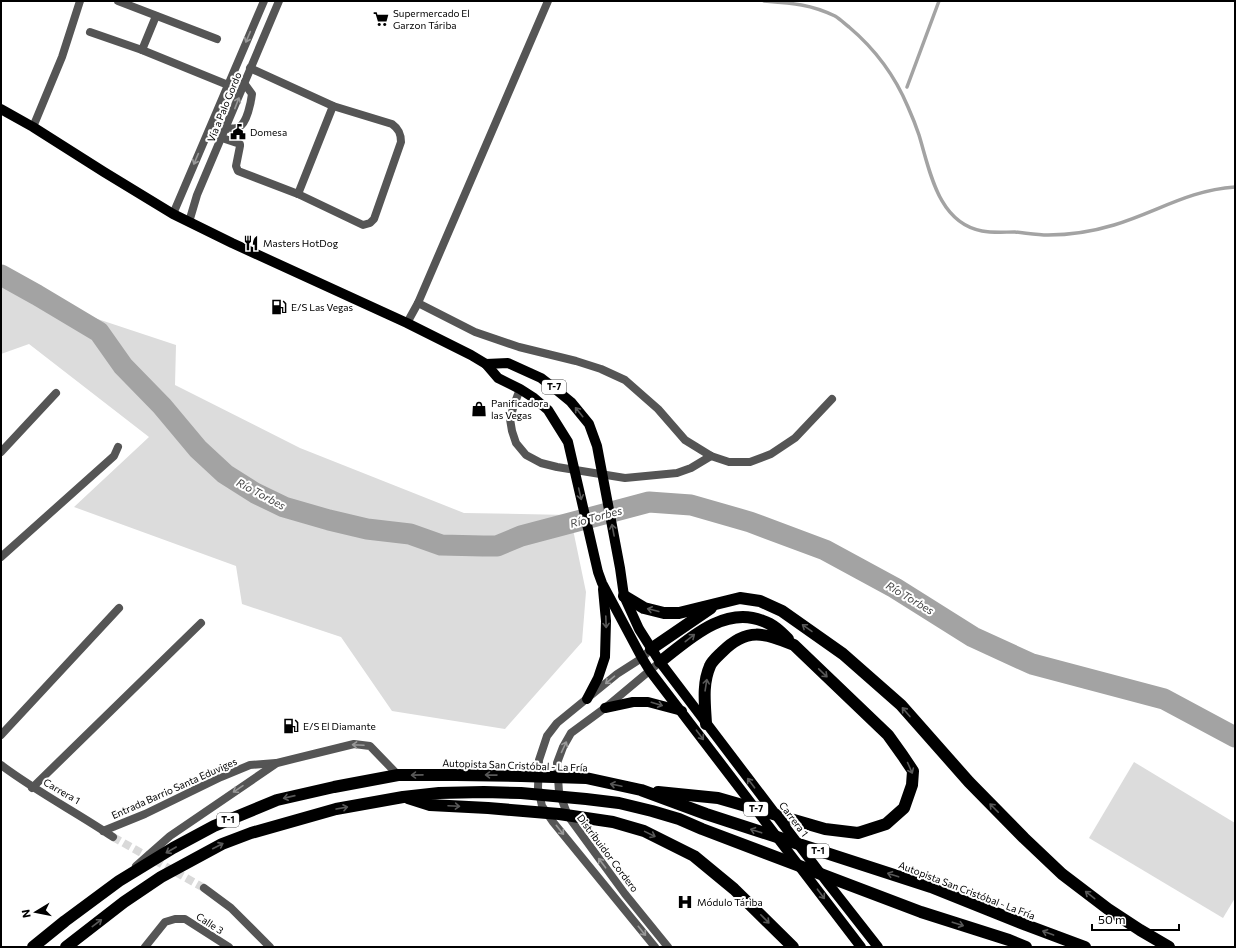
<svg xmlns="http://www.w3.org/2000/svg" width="1236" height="948" font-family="Commissioner,sans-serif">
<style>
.green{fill:#dcdcdc}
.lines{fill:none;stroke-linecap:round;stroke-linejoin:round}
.stream{stroke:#a3a3a3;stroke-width:3.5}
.river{stroke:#a3a3a3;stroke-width:21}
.street-tunnel{stroke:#d9d9d9;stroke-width:8;stroke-dasharray:8 4;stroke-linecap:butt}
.street{stroke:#555;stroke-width:8}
.primary{stroke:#000;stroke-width:10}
.highway{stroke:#000;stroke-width:12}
.oneway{stroke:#999}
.oneway2{stroke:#595959}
.labels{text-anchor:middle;stroke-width:4;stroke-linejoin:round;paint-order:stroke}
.shield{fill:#fff;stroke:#4c4c4c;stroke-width:1}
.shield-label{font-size:9px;font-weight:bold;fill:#000}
.poi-label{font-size:10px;fill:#000;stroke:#fff;text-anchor:start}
.street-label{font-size:10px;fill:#000;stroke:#fff}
.water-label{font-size:11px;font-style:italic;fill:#444;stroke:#fff}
</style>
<rect width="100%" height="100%" fill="#fff"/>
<g class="green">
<path d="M1 287 176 345 175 385 300 448 464 513 570 515 586 592 582 642 505 729 392 711 341 637 242 604 236 566 74 507 149 437 29 344 1 354Z"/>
<path d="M1134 762 1235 823V898L1223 918 1089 838Z"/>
</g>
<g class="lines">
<g class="stream">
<path d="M764 1C791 3 810 4 835 16 840 19 845 24 849 27 875 49 895 76 908 107 912 116 916 126 919 135 930 171 938 223 982 231 993 233 1004 232 1015 232 1026 233 1037 235 1048 235 1069 235 1094 231 1114 225 1157 212 1189 190 1235 187"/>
<path d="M907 87 939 1"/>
</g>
<path class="river" d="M1 275 37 295 99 332 123 366 162 406 198 449 225 474 255 493 284 507 329 520 367 529 410 534 441 545 483 546H497L521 536 649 502 691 505 750 522 825 550 895 588 973 637 1032 664 1164 699 1235 737"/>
<path class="street-tunnel" d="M113 837 204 888"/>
<g class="street">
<path d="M118 1 217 39"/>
<path d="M90 32 142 50 228 85"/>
<path d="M142 50 156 16"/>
<path d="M33 127 62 57 80 1"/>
<path d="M226 129C230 128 236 129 239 127 247 123 251 102 252 94L244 83"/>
<path d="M222 138 240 144V146L236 166 238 171 298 194 363 225 370 223 374 219 401 142C401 134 399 129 392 124L333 106 250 68"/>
<path d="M298 194 333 106"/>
<path d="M173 214 264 1"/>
<path d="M189 222 197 195 279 1"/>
<path d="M418 303 475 332 519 347 576 361 601 369 625 380 658 409 685 440 711 456 729 462H750L771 454 795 438 832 399"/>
<path d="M407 323 418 303 548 1"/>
<path d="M520 389 514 405 510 419 512 431 516 443 526 455 541 463 557 467 625 478 677 473 691 468 711 456"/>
<path d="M1 452 56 393"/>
<path d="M1 557 114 456 118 447"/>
<path d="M651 649 642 658 617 674 557 723 547 736 539 760 538 788 542 806 553 822 655 947"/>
<path d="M660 662 605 708 571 733 563 747 557 763 559 792 568 816 625 894 668 947"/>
<path d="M1 735 119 608"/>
<path d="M1 765C37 792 76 812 113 837"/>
<path d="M32 788 201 623"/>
<path d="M103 831 145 814 221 777 250 765 276 763"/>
<path d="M136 866 170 836 277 763 354 744 370 746 398 775"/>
<path d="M204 888 231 908 270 947"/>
<path d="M145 947 165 922 175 919H185L229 947"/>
</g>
<g class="primary">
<path d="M1 109 33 127 104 172 173 214 232 243 407 323 471 355 486 364 498 378 520 389 534 398 548 410 568 442 598 572 602 583 642 658 650 671 861 947"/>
<path d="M486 364 508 363 541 378 554 388 571 402 589 424 597 446 620 568 624 596 639 629 660 662 827 882 878 947"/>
<path d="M587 699 598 678 605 657 606 621 603 589"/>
<path d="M605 708 633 702H648L682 711"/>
</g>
<g class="highway">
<path d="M624 596 644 608 664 613H679L740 598 760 601 782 611 843 654 901 705 969 782 1024 838 1062 874 1108 909 1140 930 1169 947"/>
<path d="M651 649 711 608"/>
<path d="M660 662C688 640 724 605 763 621 773 624 781 632 788 639"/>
<path d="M658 792 718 798 825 829 858 833 886 824 904 808 912 785 913 771 903 756 888 735 794 645C764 633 747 627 722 652 718 656 712 661 710 666 702 684 705 704 706 724"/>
<path d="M408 798 430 805 488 808 559 814 613 822 644 831 694 856 734 889 793 947"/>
<path d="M33 947 65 921 119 881 173 848 214 826 277 800 334 787 398 775H456L521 776 586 778 641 790 706 814 931 887 1026 925 1085 947"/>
<path d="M66 947 124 902 161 877 222 844 251 833 336 809 403 797 439 793 484 792 521 793 586 799 619 803 652 811 679 819 702 829 921 912 1009 940 1026 947"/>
</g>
</g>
<defs><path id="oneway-shaft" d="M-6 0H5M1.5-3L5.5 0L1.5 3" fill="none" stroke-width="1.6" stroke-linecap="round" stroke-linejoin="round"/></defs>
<g class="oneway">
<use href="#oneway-shaft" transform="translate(248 37) rotate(113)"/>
<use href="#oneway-shaft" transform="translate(237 103) rotate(-69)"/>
<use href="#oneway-shaft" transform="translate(196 159) rotate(113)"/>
<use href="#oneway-shaft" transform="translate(610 680) rotate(140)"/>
<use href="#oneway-shaft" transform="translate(358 745) rotate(-177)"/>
<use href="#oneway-shaft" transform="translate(564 747) rotate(-65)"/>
<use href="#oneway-shaft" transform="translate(238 789) rotate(146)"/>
<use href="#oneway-shaft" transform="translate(560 830) rotate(51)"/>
<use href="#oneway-shaft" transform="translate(602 863) rotate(-127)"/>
<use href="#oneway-shaft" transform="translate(642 931) rotate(51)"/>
</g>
<g class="oneway2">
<use href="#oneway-shaft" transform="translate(579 412) rotate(-129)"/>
<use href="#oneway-shaft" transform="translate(580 494) rotate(77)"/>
<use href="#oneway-shaft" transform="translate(613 530) rotate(-101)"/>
<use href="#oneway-shaft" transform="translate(653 610) rotate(-166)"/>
<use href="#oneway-shaft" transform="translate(606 622) rotate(88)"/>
<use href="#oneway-shaft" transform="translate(807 628) rotate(-145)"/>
<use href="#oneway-shaft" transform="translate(690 638) rotate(-38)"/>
<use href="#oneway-shaft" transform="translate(823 673) rotate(44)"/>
<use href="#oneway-shaft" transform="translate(706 685) rotate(-81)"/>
<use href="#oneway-shaft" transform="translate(657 704) rotate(17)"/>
<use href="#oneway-shaft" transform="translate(906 712) rotate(-131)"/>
<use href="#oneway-shaft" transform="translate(700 735) rotate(53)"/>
<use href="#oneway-shaft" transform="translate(910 768) rotate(66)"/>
<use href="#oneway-shaft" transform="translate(417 775) rotate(179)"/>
<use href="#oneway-shaft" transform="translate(491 775) rotate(-179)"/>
<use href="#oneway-shaft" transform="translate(751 783) rotate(-127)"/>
<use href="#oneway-shaft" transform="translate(616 785) rotate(-168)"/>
<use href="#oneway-shaft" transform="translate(289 797) rotate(167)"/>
<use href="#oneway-shaft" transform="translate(454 806) rotate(3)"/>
<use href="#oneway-shaft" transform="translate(342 808) rotate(-10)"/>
<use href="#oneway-shaft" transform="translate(994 808) rotate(-135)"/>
<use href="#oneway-shaft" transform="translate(756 831) rotate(-162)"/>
<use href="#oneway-shaft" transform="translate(650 834) rotate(26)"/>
<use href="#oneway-shaft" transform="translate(218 846) rotate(-27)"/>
<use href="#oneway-shaft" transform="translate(171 850) rotate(150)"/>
<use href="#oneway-shaft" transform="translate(893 875) rotate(-162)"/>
<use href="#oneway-shaft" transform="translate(821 894) rotate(53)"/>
<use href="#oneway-shaft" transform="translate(1090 895) rotate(-142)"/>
<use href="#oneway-shaft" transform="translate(765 919) rotate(45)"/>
<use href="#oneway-shaft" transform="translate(97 923) rotate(-37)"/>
<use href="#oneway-shaft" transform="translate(958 924) rotate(18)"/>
<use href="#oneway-shaft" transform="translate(1048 933) rotate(-160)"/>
</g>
<defs>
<symbol id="supermarket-bare" viewBox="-9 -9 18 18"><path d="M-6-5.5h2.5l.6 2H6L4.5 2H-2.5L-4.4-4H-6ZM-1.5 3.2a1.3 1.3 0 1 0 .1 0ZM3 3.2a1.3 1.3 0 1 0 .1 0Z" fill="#000" stroke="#fff" stroke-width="2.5" paint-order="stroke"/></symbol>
<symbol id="civic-bare" viewBox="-9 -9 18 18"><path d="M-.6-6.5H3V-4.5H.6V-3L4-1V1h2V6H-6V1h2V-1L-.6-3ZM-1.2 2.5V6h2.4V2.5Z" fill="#000" stroke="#fff" stroke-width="2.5" paint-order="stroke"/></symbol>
<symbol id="restaurant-bare" viewBox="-9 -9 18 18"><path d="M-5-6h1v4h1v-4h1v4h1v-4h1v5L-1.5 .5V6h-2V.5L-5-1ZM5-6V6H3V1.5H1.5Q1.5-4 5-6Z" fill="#000" stroke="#fff" stroke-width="2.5" paint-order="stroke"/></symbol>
<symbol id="fuel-bare" viewBox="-9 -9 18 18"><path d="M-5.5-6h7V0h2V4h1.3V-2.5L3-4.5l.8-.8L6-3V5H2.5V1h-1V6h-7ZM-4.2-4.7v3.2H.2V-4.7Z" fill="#000" stroke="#fff" stroke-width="2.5" paint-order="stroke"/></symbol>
<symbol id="shop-bare" viewBox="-9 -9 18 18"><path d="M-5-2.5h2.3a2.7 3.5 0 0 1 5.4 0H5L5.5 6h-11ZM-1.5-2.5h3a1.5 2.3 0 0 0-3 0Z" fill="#000" stroke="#fff" stroke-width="2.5" paint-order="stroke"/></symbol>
<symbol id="hospital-bare" viewBox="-9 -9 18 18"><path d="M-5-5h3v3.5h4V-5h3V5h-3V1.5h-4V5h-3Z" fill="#000" stroke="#fff" stroke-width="2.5" paint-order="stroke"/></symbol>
</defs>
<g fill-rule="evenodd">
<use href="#supermarket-bare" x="370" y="8" width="22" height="22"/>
<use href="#civic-bare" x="227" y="121" width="22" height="22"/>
<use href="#restaurant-bare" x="240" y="232" width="22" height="22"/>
<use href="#fuel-bare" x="268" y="296" width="22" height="22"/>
<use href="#shop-bare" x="468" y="398" width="22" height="22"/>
<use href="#fuel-bare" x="280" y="715" width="22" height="22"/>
<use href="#hospital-bare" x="674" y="891" width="22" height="22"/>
</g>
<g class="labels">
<g class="shield">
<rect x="542" y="380" width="24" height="14" rx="3"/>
<rect x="744" y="802" width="24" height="14" rx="3"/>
<rect x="217" y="813" width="22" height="14" rx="3"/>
<rect x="807" y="844" width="22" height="14" rx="3"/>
</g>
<g class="shield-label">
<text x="554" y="390">T-7</text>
<text x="756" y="812">T-7</text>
<text x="228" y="823">T-1</text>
<text x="818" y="854">T-1</text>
</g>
<g class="poi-label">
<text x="393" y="17">Supermercado El<tspan x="393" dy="12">Garzon Táriba</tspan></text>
<text x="250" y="136">Domesa</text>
<text x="263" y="247">Masters HotDog</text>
<text x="291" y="311">E/S Las Vegas</text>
<text x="491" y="407">Panificadora<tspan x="491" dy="12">las Vegas</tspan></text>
<text x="303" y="730">E/S El Diamante</text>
<text x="697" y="906">Módulo Táriba</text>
</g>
<g class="street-label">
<text transform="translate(224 107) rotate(-68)" y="4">Vía a Palo Gordo</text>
<text transform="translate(515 765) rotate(2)" y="4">Autopista San Cristóbal - La Fría</text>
<text transform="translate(174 788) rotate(-24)" y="4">Entrada Barrio Santa Eduviges</text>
<text transform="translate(62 791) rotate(30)" y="4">Carrera 1</text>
<text transform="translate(794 819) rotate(53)" y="4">Carrera 1</text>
<text transform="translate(608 853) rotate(53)" y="4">Distribuidor Cordero</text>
<text transform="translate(967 890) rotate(21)" y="4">Autopista San Cristóbal - La Fría</text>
<text transform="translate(210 923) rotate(33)" y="4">Calle 3</text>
</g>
<g class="water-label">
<text transform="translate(261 494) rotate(28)" y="4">Río Torbes</text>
<text transform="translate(596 517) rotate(-15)" y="4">Río Torbes</text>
<text transform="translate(910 598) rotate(31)" y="4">Río Torbes</text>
</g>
</g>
<rect width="1236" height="948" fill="none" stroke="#000000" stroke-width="4"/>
<g transform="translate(36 912) rotate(260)" stroke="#ffffff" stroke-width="3" paint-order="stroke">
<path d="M0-3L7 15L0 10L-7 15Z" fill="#000000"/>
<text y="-6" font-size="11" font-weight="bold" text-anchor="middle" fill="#000000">N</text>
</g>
<path d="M1092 924v6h87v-6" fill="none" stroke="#000000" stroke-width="2"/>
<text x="1098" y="924" font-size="12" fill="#000000" stroke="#ffffff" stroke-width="3" paint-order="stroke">50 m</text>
</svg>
